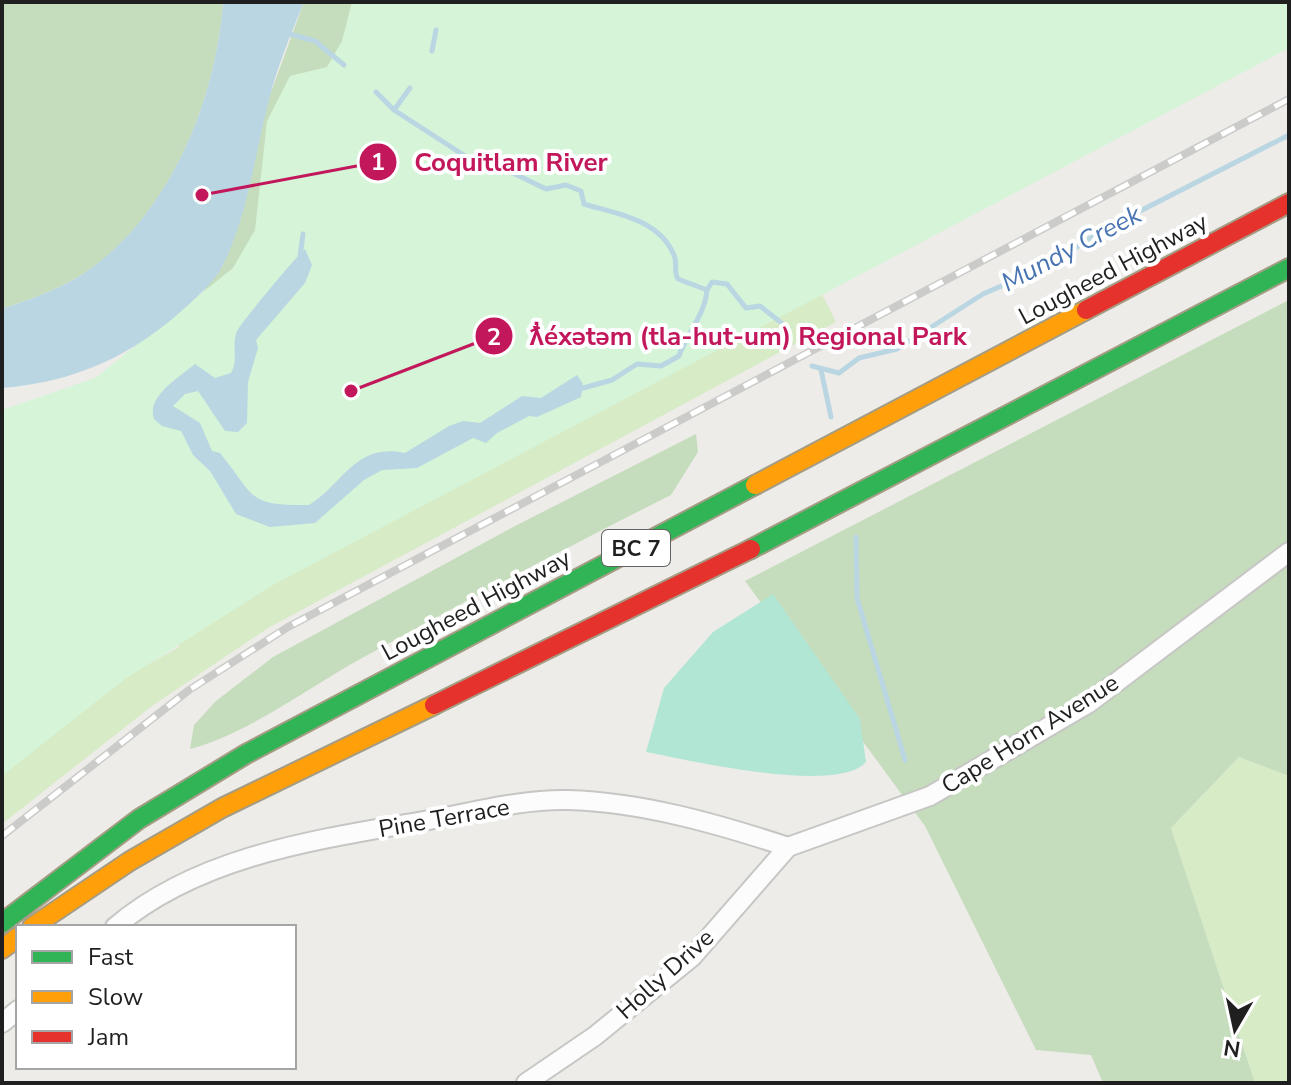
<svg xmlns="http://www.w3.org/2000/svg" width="1291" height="1085" font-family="'Nunito Sans',sans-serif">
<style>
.grass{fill:#d7ebc6}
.forest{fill:#c5ddbd}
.park{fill:#d5f4d8}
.pitch{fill:#b2e6d4}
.water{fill:#bad6e2}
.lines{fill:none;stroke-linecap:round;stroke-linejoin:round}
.stream{stroke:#bad6e2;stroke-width:5}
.street-casing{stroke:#c6c6c4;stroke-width:22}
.fast-casing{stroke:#a49c84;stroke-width:22}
.slow-casing{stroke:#a49c84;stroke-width:22}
.jam-casing{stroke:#a49c84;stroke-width:22}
.street{stroke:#fcfcfc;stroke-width:18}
.fast{stroke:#30b455;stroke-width:18}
.slow{stroke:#ff9f0a;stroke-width:18}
.jam{stroke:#e5322d;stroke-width:18}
.rail-casing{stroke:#cbcbca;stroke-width:8}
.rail{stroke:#fff;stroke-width:5;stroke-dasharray:15;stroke-linecap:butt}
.labels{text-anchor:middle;stroke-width:8;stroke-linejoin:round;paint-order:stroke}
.shield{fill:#fff;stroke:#626262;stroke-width:2}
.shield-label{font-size:22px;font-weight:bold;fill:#1f1f1f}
.street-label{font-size:24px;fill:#1f1f1f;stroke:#fff}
.water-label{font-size:26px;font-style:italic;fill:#4875b2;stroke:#fff}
.leader{fill:none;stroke:#c2185b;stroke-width:3}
.callout-dot{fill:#c2185b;stroke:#fff;stroke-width:3}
.mark-label{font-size:24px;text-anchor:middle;font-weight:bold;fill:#fff}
.callout-label{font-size:26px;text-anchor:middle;font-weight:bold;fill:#c2185b;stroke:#fff;stroke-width:8;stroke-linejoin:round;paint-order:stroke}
</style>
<rect width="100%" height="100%" fill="#edece8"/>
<g class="grass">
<path d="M809 268 836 322 268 628 152 706 2 824V612L127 676 179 647 178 632Z"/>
<path d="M1239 757 1289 776V1083H1255L1171 828Z"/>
</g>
<g class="forest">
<path d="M2 2H223C216 100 170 215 86 272 61 289 30 299 2 309Z"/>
<path d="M304 2H383L264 245 166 326 202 293 222 267 233 241 270 95Z"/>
<path d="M1289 300V776L1239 757 1171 828 1255 1083H1103L1091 1055 1036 1050 925 826 745 581Z"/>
<path d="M696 434 698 452 671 495C567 547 464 602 362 658 309 687 248 734 190 749L194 725 216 701 273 657 517 525Z"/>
</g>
<path class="park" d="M352 2H1289V48L273 585 125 679 2 776V410L95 378 233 268 255 230 267 121 290 76 327 67 342 41Z"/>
<path class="pitch" d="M773 594 860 719 866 762C837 795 688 760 646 752L664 688 713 632Z"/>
<g class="water">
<path d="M223 2H304C291 34 277 67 269 100 255 153 248 215 223 265 216 280 200 294 187 306 133 356 75 382 2 388V309C30 299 61 289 86 272 170 214 216 100 223 2Z"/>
<path d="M305 249 312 265 305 283 256 340 258 348 248 382 247 423 238 432 225 431 198 391 185 394 173 406 200 423 212 451 220 453C256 497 246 506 309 505 344 483 356 442 405 453L449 426 463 421 480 423 522 396 541 398 577 375 583 384 581 397 537 417 529 416 497 433 486 443 473 438 417 468 382 470 364 480 315 523 270 527 236 514 210 471 193 455 181 431 162 426 154 419C146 396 180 377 195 364L215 378 231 373C239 359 231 345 237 331 241 323 298 254 305 249Z"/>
</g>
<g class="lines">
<g class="stream">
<path d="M286 33 315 41 344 65"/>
<path d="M432 51 436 30"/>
<path d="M376 92 394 110 479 165 513 173 546 189 566 185 581 191 584 204C617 214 659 219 674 255 678 264 673 271 678 279L707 290 712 282 727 284 746 308 760 306 788 328"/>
<path d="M394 110 410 88"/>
<path d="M300 257 303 234"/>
<path d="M812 366 839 373 859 358 897 349 983 294 1052 264 1099 232 1289 135"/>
<path d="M821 370 831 417"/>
<path d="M576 390 612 380 637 364 661 366 679 356C687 333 705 315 707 290"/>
<path d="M856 537 857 598 905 760"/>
</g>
<defs>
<g id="street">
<path d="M115 927C202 853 327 838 435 819 478 811 524 799 568 800 642 802 718 824 788 847"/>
<path d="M2 1023 18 1010"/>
<path d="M526 1083 595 1036 692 957 788 847 930 796 1089 703 1289 552"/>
</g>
<g id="fast">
<path d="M751 549 1289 268"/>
<path d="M2 923 139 819 246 754 755 485"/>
</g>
<g id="slow">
<path d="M755 485 1086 310"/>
<path d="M32 927 130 861 222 808 434 705"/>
<path d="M2 949 18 937"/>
</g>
<g id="jam">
<path d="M1086 310 1289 203"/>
<path d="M434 705 751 549"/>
</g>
</defs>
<use href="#street" class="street-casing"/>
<use href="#fast" class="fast-casing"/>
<use href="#slow" class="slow-casing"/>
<use href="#jam" class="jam-casing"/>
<use href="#street" class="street"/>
<use href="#fast" class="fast"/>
<use href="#slow" class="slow"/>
<use href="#jam" class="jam"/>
<defs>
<path id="rail" d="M2 836 189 690 288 627 1289 99"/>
</defs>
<use href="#rail" class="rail-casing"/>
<use href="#rail" class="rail"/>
</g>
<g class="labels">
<rect class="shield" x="602" y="530" width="68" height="36" rx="6"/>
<g class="shield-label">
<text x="636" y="556">BC 7</text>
</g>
<g class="street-label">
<text transform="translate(1113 269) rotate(-28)" y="8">Lougheed Highway</text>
<text transform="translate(476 605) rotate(-28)" y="8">Lougheed Highway</text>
<text transform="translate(1030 734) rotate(-32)" y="8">Cape Horn Avenue</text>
<text transform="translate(444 818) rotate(-10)" y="8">Pine Terrace</text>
<text transform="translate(665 974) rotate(-42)" y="8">Holly Drive</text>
</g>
<g class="water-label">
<text transform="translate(1071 248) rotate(-28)" y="9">Mundy Creek</text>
</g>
</g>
<path class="leader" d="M202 195L378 162M351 391L494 336"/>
<g class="callout-dot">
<circle cx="202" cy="195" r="8"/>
<circle cx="351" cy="391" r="8"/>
<circle cx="378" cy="162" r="20"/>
<circle cx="494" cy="336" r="20"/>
</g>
<g class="mark-label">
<text x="378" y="170">1</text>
<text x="494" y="345">2</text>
</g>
<g class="callout-label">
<text x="511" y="171">Coquitlam River</text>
<text x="748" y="345">ƛ̓éxətəm (tla-hut-um) Regional Park</text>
</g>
<rect width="1291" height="1085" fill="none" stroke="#1f1f1f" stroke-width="8"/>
<rect x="16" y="925" width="280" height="144" fill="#ffffff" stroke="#a5a5a5" stroke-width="2"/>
<rect x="32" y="951" width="40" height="12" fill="#30b455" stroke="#a5a5a5" stroke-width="2"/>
<text x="88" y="965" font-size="24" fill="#1f1f1f">Fast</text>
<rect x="32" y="991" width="40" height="12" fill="#ff9f0a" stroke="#a5a5a5" stroke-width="2"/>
<text x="88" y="1005" font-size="24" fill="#1f1f1f">Slow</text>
<rect x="32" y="1031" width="40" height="12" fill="#e5322d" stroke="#a5a5a5" stroke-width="2"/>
<text x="88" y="1045" font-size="24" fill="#1f1f1f">Jam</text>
<g transform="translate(1235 1029) rotate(189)" stroke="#ffffff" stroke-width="6" paint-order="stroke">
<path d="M0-6L14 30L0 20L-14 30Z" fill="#1f1f1f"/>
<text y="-12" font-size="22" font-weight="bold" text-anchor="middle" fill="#1f1f1f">N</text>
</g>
</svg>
